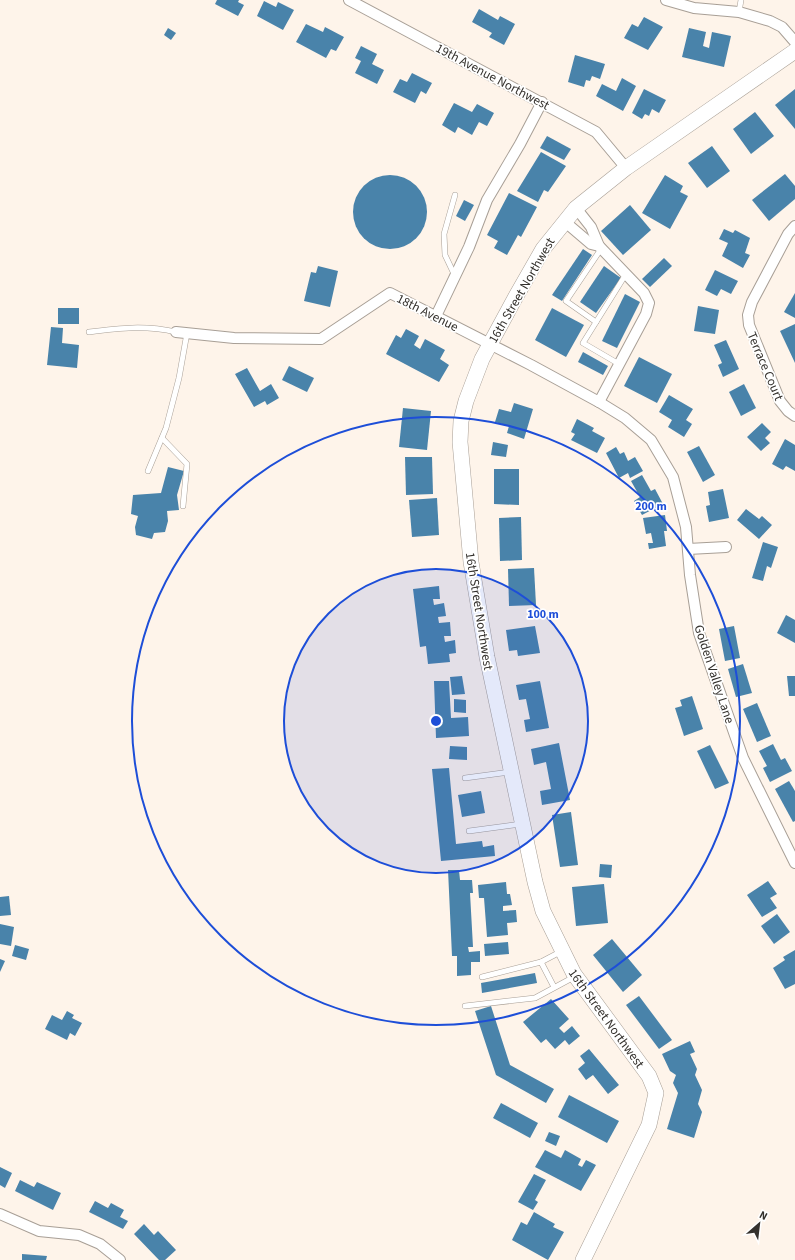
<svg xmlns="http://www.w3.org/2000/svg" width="795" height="1260" font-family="'Source Sans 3',sans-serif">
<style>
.building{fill:#4983aa}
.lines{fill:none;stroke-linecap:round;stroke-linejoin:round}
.lane-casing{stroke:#a89f96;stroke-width:6}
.street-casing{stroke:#a89f96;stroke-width:12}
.secondary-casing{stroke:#a89f96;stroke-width:16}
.lane{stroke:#fff;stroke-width:5}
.street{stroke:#fff;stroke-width:10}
.secondary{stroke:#fff;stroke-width:15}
.ring{fill:none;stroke:#1d4ed8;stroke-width:2}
.labels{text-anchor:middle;stroke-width:3.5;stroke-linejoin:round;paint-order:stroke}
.street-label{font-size:13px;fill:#34312d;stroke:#fff}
.centre{fill:#1d4ed8;stroke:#fff;stroke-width:2}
.ring-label{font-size:12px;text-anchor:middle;font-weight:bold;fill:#1d4ed8;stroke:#fff;stroke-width:3.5;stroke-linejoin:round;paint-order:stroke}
</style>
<rect width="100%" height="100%" fill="#fef4ea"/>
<g class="building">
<path d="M217 0H239L238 2 244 5 238 16 215 4Z"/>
<path d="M264 1 276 7 278 2 294 10 283 30 257 16Z"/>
<path d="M479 9 498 20 500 16 515 24 504 45 489 37 492 33 472 22Z"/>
<path d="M644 17 663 27 648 50 624 38 632 24 638 27Z"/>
<path d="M306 24 323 32 325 27 344 37 336 51 331 49 326 58 296 42Z"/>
<path d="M168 28 176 33 171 40 164 35Z"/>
<path d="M689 28 706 32 703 46 709 48 712 32 731 36 724 67 682 57Z"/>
<path d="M361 46 377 54 372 64 384 70 377 84 355 73 361 61 355 58Z"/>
<path d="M575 55 605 64 600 79 592 76 590 81 586 80 584 87 568 82Z"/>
<path d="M412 73 432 83 426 94 421 91 415 103 393 92 400 79 407 82Z"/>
<path d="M622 78 636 86 623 111 596 96 602 84 616 91Z"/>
<path d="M644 89 666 100 659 113 652 109 649 116 645 114 642 119 632 113Z"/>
<path d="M795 89V129L775 105Z"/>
<path d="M454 103 472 112 477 104 494 113 487 126 479 122 472 135 458 127 455 133 442 125Z"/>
<path d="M755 112 774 136 751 154 733 129Z"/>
<path d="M547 136 571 149 564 160 540 148Z"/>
<path d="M712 146 730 171 707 188 688 163Z"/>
<path d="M541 152 566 166 548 192 544 190 538 202 517 191Z"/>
<path d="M785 174 795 186V199L769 221 752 200Z"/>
<path d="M665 175 683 186 680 192 688 196 670 229 642 213Z"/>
<circle cx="390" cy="212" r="37"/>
<path d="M509 193 537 207 521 237 518 235 507 255 494 248 498 241 487 235Z"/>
<path d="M464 200 474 205 465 221 456 216Z"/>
<path d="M630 205 651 230 623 255 601 231Z"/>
<path d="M724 229 733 233 735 230 750 238 745 253 750 255 743 268 722 256 728 243 719 239Z"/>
<path d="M583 249 592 255 562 301 552 295Z"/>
<path d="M664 258 672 266 650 287 642 279Z"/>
<path d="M318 266 338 271 330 307 304 301 311 272 316 273Z"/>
<path d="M604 266 621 278 596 313 580 302Z"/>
<path d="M715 270 738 281 731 294 721 289 717 296 705 290Z"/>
<path d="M795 293V318L784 312Z"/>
<path d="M625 294 640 302 617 348 602 341Z"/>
<path d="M698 306 719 310 715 334 694 331Z"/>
<rect x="58" y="308" width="21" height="16"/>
<path d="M552 308 584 325 566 357 535 340Z"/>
<path d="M795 324V363L780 331Z"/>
<path d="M51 327 63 328 62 343 79 345 77 368 47 365Z"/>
<path d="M406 329 419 336 414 345 420 349 425 339 445 350 440 359 449 365 439 382 386 354 396 335 401 338Z"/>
<path d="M726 340 739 369 723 377 718 365 722 363 714 345Z"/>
<path d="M583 352 608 366 603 375 578 362Z"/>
<path d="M639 357 672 374 657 403 624 386Z"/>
<path d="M289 366 314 378 307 392 282 380Z"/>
<path d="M247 368 260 391 271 384 279 398 267 405 265 401 254 407 235 374Z"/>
<path d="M744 384 756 408 741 416 729 392Z"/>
<path d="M669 395 693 409 686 420 692 424 684 437 668 427 672 420 659 412Z"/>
<path d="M514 403 533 409 524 439 507 433 509 426 495 422 499 409 511 412Z"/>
<path d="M403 408 431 411 427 450 399 447Z"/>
<path d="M577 419 594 428 592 431 605 438 597 453 571 440 575 434 571 432Z"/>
<path d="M762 423 771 432 765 438 770 443 761 451 747 437Z"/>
<path d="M785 439 795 445V471L786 466 783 470 772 464Z"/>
<path d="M493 442 508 445 506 457 491 455Z"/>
<path d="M699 446 715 475 703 482 687 452Z"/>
<path d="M616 447 620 454 624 452 628 461 635 457 643 471 630 478 628 473 619 478 606 453Z"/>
<path d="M405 457H432L433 494 406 495Z"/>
<path d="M168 467 184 471 177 495 179 510 167 511 168 521 165 532 154 533 152 539 136 535 135 527 138 516 131 514 133 495 161 493Z"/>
<path d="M494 469H519V505L494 504Z"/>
<path d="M642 475 651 491 655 489 663 504 642 515 634 501 640 497 631 481Z"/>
<path d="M723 489 729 518 709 522 706 506 710 505 708 492Z"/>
<path d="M437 498 439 535 412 537 409 500Z"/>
<path d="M746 509 759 519 762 516 772 525 759 539 737 520Z"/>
<path d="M665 515 667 531H664L666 546 649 549 648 543H653L651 533 646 534 643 518Z"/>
<path d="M521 517 522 560 500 561 499 518Z"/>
<path d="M763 542 778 547 771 568 767 566 763 581 752 578Z"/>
<path d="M534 568 536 605 509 606 508 569Z"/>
<path d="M439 586 440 599H433L434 605 444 603 446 616 438 617 439 623 450 622 451 636H444L445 642 455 640 456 653 449 654 450 662 428 664 426 646 420 647 413 589Z"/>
<path d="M786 615 795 620V643L777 633Z"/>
<path d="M535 626 540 653 518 656 517 650 509 651 506 630Z"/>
<path d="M734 626 740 658 725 661 719 629Z"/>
<path d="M743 664 752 693 736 697 728 669Z"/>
<path d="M462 676 465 694 452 695 450 677Z"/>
<path d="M787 676H795V696H789Z"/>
<path d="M434 681H449L451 718 468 717 469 736 436 738Z"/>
<path d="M540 681 549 728 526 732 524 720 530 719 526 699 519 700 516 685Z"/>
<path d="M692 696 703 729 684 736 675 708 682 706 680 700Z"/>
<path d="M454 699 466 700V713L454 712Z"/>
<path d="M757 703 771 736 757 742 743 709Z"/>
<path d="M559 743 570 800 542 805 540 791 551 789 546 762 534 765 531 749Z"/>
<path d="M773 744 781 760 785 758 792 771 770 782 763 768 767 766 759 751Z"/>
<path d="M710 745 729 783 715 789 697 751Z"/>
<path d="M450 746 467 747V760L449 759Z"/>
<path d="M449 768 456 844 482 841 483 847 494 845 495 856 441 861 432 769Z"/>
<path d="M789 781 795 791V821L793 822 775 789Z"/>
<path d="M481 791 485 813 462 817 458 795Z"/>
<path d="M571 812 578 865 560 867 552 815Z"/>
<path d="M600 864 612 865 611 878 599 877Z"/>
<path d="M448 870H459L460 880H472L473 893H470L473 947H468L469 952 480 951V962H471V975L457 976V956H452Z"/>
<path d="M768 881 777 894 770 898 777 908 762 917 747 895Z"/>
<path d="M506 882 507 894H510L512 905 503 906V911L516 910 517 922 507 923 508 935 487 937 484 898H479L478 885Z"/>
<path d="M604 884 608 923 576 926 572 887Z"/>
<path d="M9 896 11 915 0 916V897Z"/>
<path d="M777 914 790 932 774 944 761 926Z"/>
<path d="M0 924 14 927 11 946 0 944Z"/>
<path d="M612 939 642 975 623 992 593 955Z"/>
<path d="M508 942 509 954 485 956 484 944Z"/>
<path d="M15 945 29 949 26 960 12 956Z"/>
<path d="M795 950V984L785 989 773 968 785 960 783 957Z"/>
<path d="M0 959 5 961 0 972Z"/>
<path d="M535 973 537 983 482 993 481 983Z"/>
<path d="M639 996 672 1040 659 1049 626 1005Z"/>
<path d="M551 999 569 1019 559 1028 564 1033 572 1026 580 1036 569 1045 565 1040 555 1049 546 1039 541 1043 523 1022Z"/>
<path d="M491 1006 510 1065 554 1089 546 1103 496 1075 475 1011Z"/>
<path d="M67 1011 74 1015 72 1018 82 1023 75 1036 70 1033 67 1040 45 1029 52 1015 62 1020Z"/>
<path d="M690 1041 695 1052 690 1054 697 1069 695 1075 702 1090 698 1104 702 1112 694 1138 667 1129 678 1093 673 1083 676 1075 670 1071 662 1054Z"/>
<path d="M589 1049 619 1085 608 1094 593 1075 586 1080 578 1069 585 1063 580 1056Z"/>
<path d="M569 1095 619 1121 607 1143 558 1117Z"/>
<path d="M501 1103 538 1123 530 1138 493 1118Z"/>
<path d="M549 1132 560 1136 556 1146 545 1141Z"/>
<path d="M545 1150 561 1158 565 1150 581 1159 578 1165 582 1167 586 1160 596 1165 581 1191 535 1167Z"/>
<path d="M0 1167 12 1173 5 1188 0 1185Z"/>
<path d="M534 1174 546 1180 535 1200 538 1202 533 1210 518 1202Z"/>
<path d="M20 1180 34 1187 37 1182 61 1193 53 1210 15 1191Z"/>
<path d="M95 1201 108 1208 111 1203 124 1210 120 1217 128 1221 123 1229 89 1212Z"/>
<path d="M534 1212 555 1224 553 1227 564 1232 548 1260 512 1240 521 1222 527 1225Z"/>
<path d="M144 1224 154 1235 158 1231 176 1250 165 1260H159L134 1234Z"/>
<path d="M22 1254 47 1256 46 1260H22Z"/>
</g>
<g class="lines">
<defs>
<g id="lane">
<path d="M739 12 741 0"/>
<path d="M455 276 445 255 444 234 455 195"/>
<path d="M596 322 566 301 601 249"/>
<path d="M89 332C120 328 145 325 176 332"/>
<path d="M619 364 583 343 626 274"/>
<path d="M162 438 187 464 183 506"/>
<path d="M148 471 166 428 179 378 187 333"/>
<path d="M465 778 510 772"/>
<path d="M469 831 521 824"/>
<path d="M482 977 541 962"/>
<path d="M554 987 541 962 562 951"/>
<path d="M465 1006 535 998 574 977"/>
</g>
<g id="street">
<path d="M349 0 596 132 626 168"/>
<path d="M666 0 694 8 739 12 770 21 782 27 795 42"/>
<path d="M576 208 591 227 599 246 644 293 649 303 646 314 599 402"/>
<path d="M564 221 591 244 599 246"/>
<path d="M795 226 788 234 752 302 748 315 749 325 780 401 788 411 795 416"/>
<path d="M436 316 469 247 487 200 520 144 542 102"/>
<path d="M176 332 234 338 321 339 390 293 531 365 599 402 625 418 651 440 673 477 686 527 690 575 699 633 743 758 795 863"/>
<path d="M688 549 726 547"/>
<path d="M0 1214 39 1231 79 1235 100 1244 120 1260"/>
</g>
<path id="secondary" d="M583 1260 649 1125 656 1093 649 1076 574 974 543 911 535 882 487 657 471 562 460 442 461 421 466 401 482 359 515 298 543 249 576 208 626 168 795 51"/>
</defs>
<use href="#lane" class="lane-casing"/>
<use href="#street" class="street-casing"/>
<use href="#secondary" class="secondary-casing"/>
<use href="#lane" class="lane"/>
<use href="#street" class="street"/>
<use href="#secondary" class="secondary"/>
</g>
<circle cx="436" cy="721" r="152" fill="#1d4ed8" fill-opacity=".12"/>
<g class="ring">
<circle cx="436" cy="721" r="152"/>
<circle cx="436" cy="721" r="304"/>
</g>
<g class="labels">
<g class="street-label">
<text transform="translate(493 76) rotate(28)" y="5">19th Avenue Northwest</text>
<text transform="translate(521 290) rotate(-60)" y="5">16th Street Northwest</text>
<text transform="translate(428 312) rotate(27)" y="5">18th Avenue</text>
<text transform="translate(766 366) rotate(67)" y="5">Terrace Court</text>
<text transform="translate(480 611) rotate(81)" y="5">16th Street Northwest</text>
<text transform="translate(715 674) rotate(72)" y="5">Golden Valley Lane</text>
<text transform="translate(607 1018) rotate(54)" y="5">16th Street Northwest</text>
</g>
</g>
<circle cx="436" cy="721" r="6" class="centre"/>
<g class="ring-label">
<text x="651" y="510">200 m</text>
<text x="543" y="618">100 m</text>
</g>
<g transform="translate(759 1224) rotate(28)" stroke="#ffffff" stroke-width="3" paint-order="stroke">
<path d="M0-3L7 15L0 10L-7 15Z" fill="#34312d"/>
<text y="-6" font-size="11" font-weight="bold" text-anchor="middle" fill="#34312d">N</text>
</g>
</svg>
